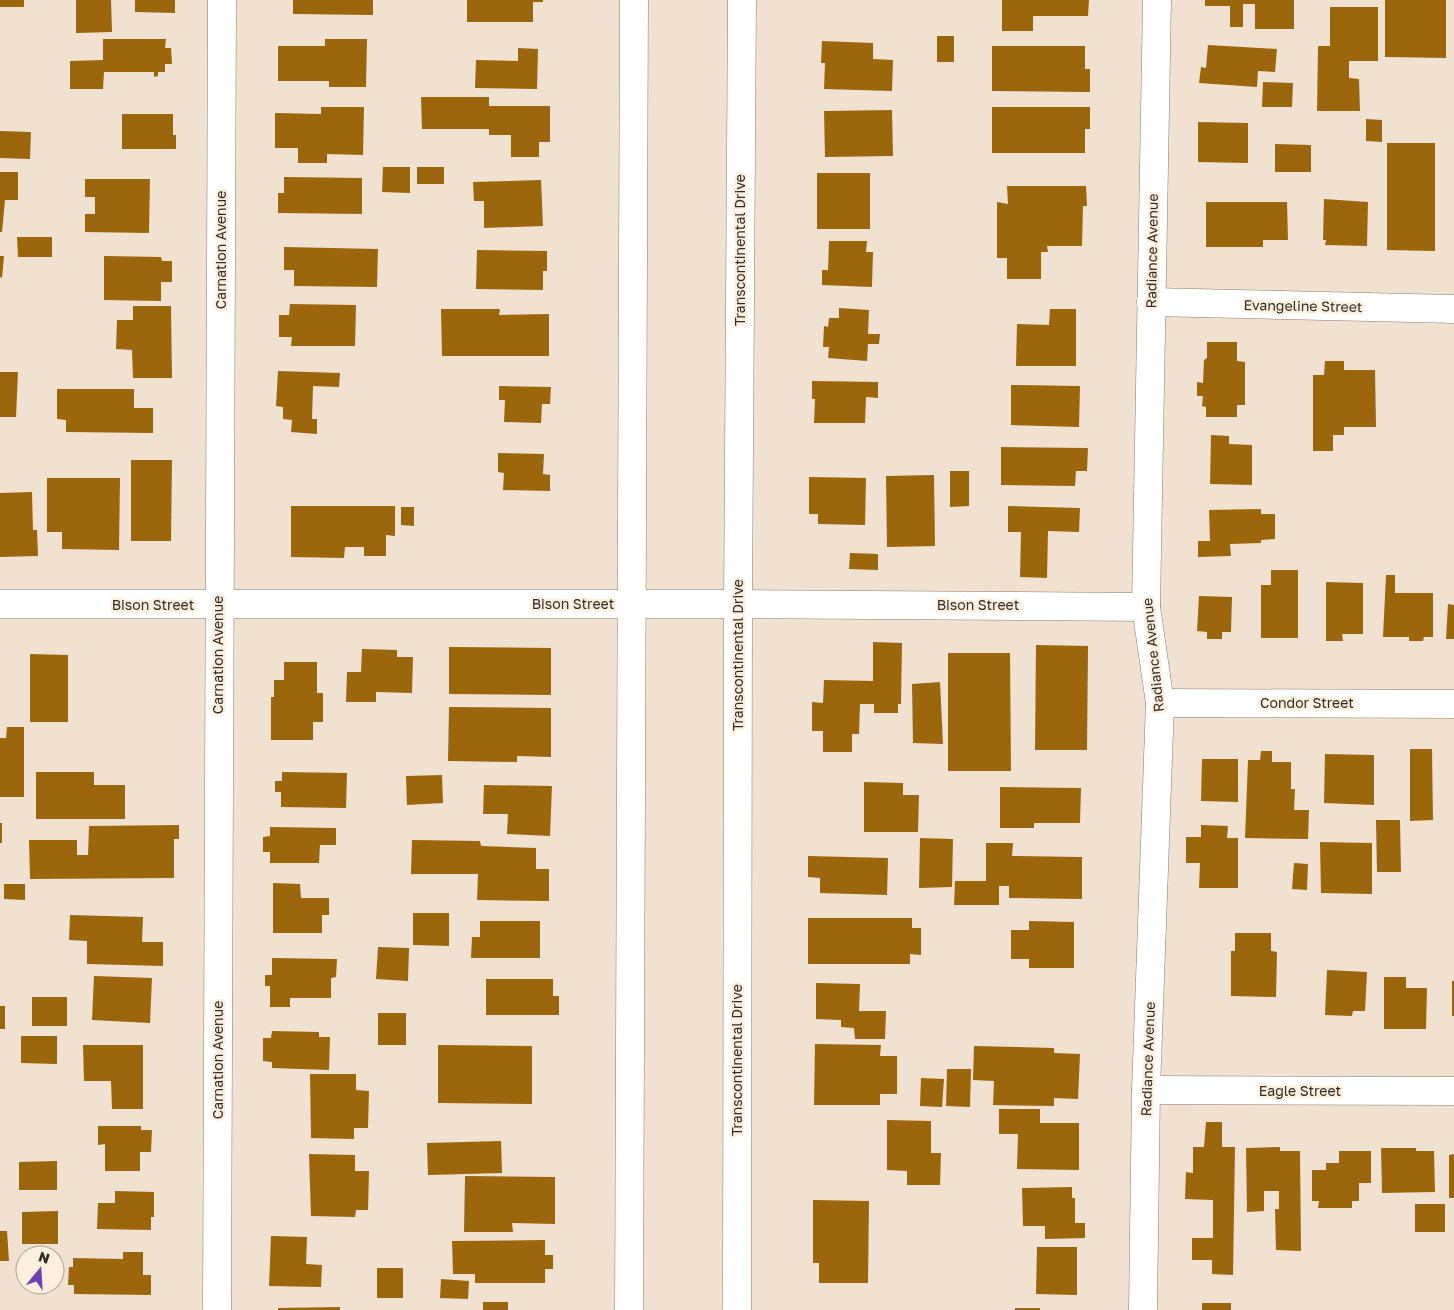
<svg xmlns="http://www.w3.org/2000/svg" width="1454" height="1310" font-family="'Golos Text',sans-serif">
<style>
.building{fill:#9c660c}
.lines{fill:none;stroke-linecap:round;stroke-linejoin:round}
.minor-casing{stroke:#897c6d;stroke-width:29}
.tertiary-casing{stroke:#897c6d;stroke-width:29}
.minor{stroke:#fff;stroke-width:28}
.tertiary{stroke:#fff;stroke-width:28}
.labels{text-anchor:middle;stroke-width:5;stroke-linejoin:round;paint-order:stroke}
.street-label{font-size:14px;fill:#322c26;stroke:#fdefde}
</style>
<rect width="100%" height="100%" fill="#f0e1d0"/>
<g class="building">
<rect x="0" y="0" width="24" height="7"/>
<path d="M76 0H111L112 32 76 33Z"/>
<path d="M135 0H175V13L135 12Z"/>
<path d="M293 0H373V15L293 14Z"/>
<path d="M467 0H543V2H533V22H467Z"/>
<path d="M1002 0H1089L1088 16H1033V31H1002Z"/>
<path d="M1205 0H1294V29H1255V4H1243V27H1230V6H1205Z"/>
<path d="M1385 0H1446V58L1385 57Z"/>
<path d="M1330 7H1378V61H1349V78L1359 79 1360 111H1317L1318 46H1330Z"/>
<rect x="937" y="36" width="17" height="26"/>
<path d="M103 39H166L165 48H171L172 64H165V72H158V76L154 77V72H104L103 89H70V61L103 60Z"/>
<path d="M325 39H367L366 87H329V81H278V46H325Z"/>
<path d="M822 41 873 43V59L893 60 892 91 824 89 825 63H821Z"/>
<path d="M1208 45 1277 49 1275 72 1258 71 1257 87 1199 83 1201 67 1206 68Z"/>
<path d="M992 46H1085V69H1090V92L992 91Z"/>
<path d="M518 48 538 49 537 89 475 88 476 60 518 61Z"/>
<path d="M1263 82 1293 83 1292 107H1262Z"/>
<path d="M421 97H489V106H550V142H539V157H511V135H489V129H422Z"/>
<path d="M321 107H364L363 155 327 154V163H298V148H275V113L321 114Z"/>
<path d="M992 107H1090V129H1085V153H992Z"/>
<path d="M892 110 893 156 825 157 824 111Z"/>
<path d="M122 114H173V135H176V149H122Z"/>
<path d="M1366 119 1382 120V142L1366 141Z"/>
<path d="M1198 122 1248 123V163L1198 162Z"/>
<path d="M0 131 31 132 30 159 0 158Z"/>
<path d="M1387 143H1435V251L1387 250Z"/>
<path d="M1275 144 1311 145V172H1275Z"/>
<path d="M383 167H410V193L382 192Z"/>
<rect x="417" y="167" width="27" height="17"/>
<path d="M0 172H18V200H5L2 232H0Z"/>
<rect x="817" y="173" width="53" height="56"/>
<path d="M284 177 362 178V214L278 213V193H284Z"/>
<path d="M85 179H150L149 233 85 232V214H95V197H85Z"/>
<path d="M541 180 543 226 484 228V201H474L473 182Z"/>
<path d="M1007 186H1086L1087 206H1083L1082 246H1047L1048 252H1041V279H1007V258H997V202L1008 204Z"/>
<path d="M1324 199 1368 202 1367 246 1325 245 1326 240H1323Z"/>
<path d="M1206 202H1287L1288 240H1263V247H1206Z"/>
<path d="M17 237H52V257H18Z"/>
<path d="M829 241H867L866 252H873L872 287 822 285V270H828Z"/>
<path d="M284 247 378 249 377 287 294 286V270H284Z"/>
<path d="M477 250 547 251V271H543V290L476 289Z"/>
<path d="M0 256H4L2 278 0 277Z"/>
<path d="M104 256 161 257 162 261H172V282H161V301L104 300Z"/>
<path d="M290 304 356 305 355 346H291L292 337H279V315H289Z"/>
<path d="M133 306H171L172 378H133L132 350 116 349 117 320H133Z"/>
<path d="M839 308 869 310 868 334H880L879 344H868L867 361 828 358 829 347H823L824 326 828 327 829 318H839Z"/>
<path d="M441 309H500L499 315 549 314V356H442Z"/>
<path d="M1050 309H1076V366H1016L1017 324 1049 325Z"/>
<path d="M1207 342H1237V361L1245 362V405H1237V417H1206V407L1202 406 1203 396H1197V382L1203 383 1204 360 1207 358Z"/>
<path d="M1325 361H1344V370H1375L1376 427H1344V435H1333V451H1313V375H1324Z"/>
<path d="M278 371 340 373 339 387 313 386 312 419H317V434L291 432 292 420 283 419V407L276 406Z"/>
<path d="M0 372H18L16 417H0Z"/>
<path d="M812 381 878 382V398L866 397 865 423H814L815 399H812Z"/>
<path d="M1011 385 1080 386 1079 427 1011 425Z"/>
<path d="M499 386 551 387 550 404H542L541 423 504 422 505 400H499Z"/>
<path d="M57 389H134V408H153V433L66 432V420L57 419Z"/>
<path d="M1211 435 1229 436V444L1252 445V485L1210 484Z"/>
<path d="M1001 447 1088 448 1087 471H1076L1075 486 1001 485Z"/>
<path d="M498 453 544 454 543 474 550 475V491L503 490 504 473 498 472Z"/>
<path d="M131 460H172L171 541H131Z"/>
<path d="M950 471H969V506L950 507Z"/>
<path d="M934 475 935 546 887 547 886 476Z"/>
<path d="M809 477 866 478 865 525 818 524V514H809Z"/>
<path d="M47 478H120L119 550 62 549V532H47Z"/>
<path d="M32 492 33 530H37L38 556 0 557V493Z"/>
<path d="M291 506H395V536L386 535V556H364V547H345L344 558 291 557Z"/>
<path d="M1008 506 1080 508 1079 532 1048 531 1047 578 1020 577 1021 532H1008Z"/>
<path d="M401 507H414V526L401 525Z"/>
<path d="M1261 509V514H1275V539L1261 540V543L1230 544 1231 556 1198 557V541H1210L1209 510Z"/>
<path d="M850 553 878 554V570L849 569Z"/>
<path d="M1271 570H1298V638H1261V585H1271Z"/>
<path d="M1386 575H1395V593H1433V637H1424L1423 641H1409V637H1383Z"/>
<path d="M1326 582 1363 583V634H1342L1343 641H1326Z"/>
<path d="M1199 596 1232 597 1231 632H1222V639H1207V632L1197 631Z"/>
<path d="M1448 604 1454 605V639H1446Z"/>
<path d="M873 642 902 643 901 704H898V713H874V704H860L859 734H852V752H823V731H812V702L823 703 824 680 873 681Z"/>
<path d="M1036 645 1088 646 1087 750H1035Z"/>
<path d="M449 647 551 648V695L449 694Z"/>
<path d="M362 649 397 650V657H413L412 693 376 692V702H346L347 672H361Z"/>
<path d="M948 653H1010L1011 771H948Z"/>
<path d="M30 654 68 655V722H30Z"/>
<path d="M284 662H317V693H323V722H313V740H271V697H274V680H284Z"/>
<path d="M940 682 943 744 913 743 912 684Z"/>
<path d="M449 707 551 708V757L517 756V762L448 761Z"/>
<path d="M7 727H24V797H0V738H6Z"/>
<path d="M1410 749H1432L1433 820 1410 821Z"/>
<path d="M1261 751H1272V762H1291V789H1295L1294 810H1309L1308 839 1245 838 1248 760H1260Z"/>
<path d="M1325 754 1374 755V805L1324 803Z"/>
<path d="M1202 759H1238V802L1201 801Z"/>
<path d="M36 772H94V785H125V819H36Z"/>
<path d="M282 772 347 773 346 808 281 807V792H275V781H282Z"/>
<path d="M442 775 443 803 407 805 406 776Z"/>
<path d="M864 782 903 783V795H919L918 832H864Z"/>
<path d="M484 785 552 786 550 836 507 834 508 814H483Z"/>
<path d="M1000 787 1081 788 1080 823H1034V828H1000Z"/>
<path d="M1376 820H1400L1401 872H1377Z"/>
<rect x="0" y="823" width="2" height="20"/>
<path d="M179 825V839H174V878L30 879 29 840H77V855H88L89 826Z"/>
<path d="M1201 825 1228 826 1227 838H1238V888H1199L1200 863H1186V837H1201Z"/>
<path d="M270 827 336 828V845H320L319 863H270V852H263V837L270 836Z"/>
<path d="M920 838 953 839 952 887 919 888Z"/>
<path d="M412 840 480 841 481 846 536 848V869H549V901L477 900 478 874H411Z"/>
<path d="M1320 842 1372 843V894L1321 893Z"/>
<path d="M986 843H1013L1012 856 1082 857V899L1009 898V886H999V905H954L955 881H986Z"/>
<path d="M808 856 888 858 887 895 820 893V878L808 877Z"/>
<path d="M1294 863 1308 864 1307 890 1292 889Z"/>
<path d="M273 883 300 884 301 898H329V915H322V933H273Z"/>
<path d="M4 884H25V900L4 899Z"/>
<path d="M413 913H449V946L413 945Z"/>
<path d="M70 915 143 917 142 942H163V966L87 964V941L69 940Z"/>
<path d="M808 918H912V928H921V955L910 954V964H808Z"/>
<path d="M480 921H540V958H471L472 937H480Z"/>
<path d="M1029 921 1074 922V968H1029V959H1011V930H1029Z"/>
<path d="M1235 933H1271V951L1277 952 1276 997 1231 996V951H1235Z"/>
<path d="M378 947 409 948 408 981 376 979Z"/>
<path d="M272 958 337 959 336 977 331 978V998H290V1007H270V986H265V975H272Z"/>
<path d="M1327 970 1367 972 1365 1011H1353L1352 1016 1325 1015Z"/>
<path d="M94 976 152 978 150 1023 92 1020Z"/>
<path d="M1384 977H1406V988H1427L1426 1029H1384Z"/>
<path d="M486 979H553V996H559V1015H486Z"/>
<rect x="1452" y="981" width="2" height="35"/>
<path d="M816 983 860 984 859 1011H886L885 1039H855L854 1028 841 1027V1020L816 1019Z"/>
<rect x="32" y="997" width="35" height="29"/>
<rect x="0" y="1006" width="5" height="23"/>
<rect x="378" y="1013" width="28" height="32"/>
<path d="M272 1031 319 1032V1037H330L329 1070 272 1068V1062L263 1061V1038H271Z"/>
<path d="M21 1036H57V1064L21 1063Z"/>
<path d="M815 1044 881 1045 880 1056H897V1094H880V1105H814Z"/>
<path d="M83 1045H143V1109H112L111 1081H84Z"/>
<path d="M438 1045 532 1046V1104L438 1103Z"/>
<path d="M974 1046 1054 1048V1053L1080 1054 1078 1099 1054 1098V1106L993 1105 994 1081 973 1080Z"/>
<path d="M947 1069H971L970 1107 946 1106Z"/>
<path d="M310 1074H356V1090L369 1091 368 1128H354V1139L311 1138Z"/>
<path d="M921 1078 944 1079 942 1107 920 1106Z"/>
<path d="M999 1109H1040V1123H1079V1170L1017 1169 1018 1134H999Z"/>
<path d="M887 1120 931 1121V1153H941L940 1185H907V1171L887 1170Z"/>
<path d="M1206 1122H1222V1147H1235L1233 1275 1212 1274V1260H1192V1238H1213V1200L1185 1199 1186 1172 1193 1173V1147H1204Z"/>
<path d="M98 1126H141V1130H152L151 1152H140V1171H105V1144L98 1145Z"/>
<path d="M501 1141 502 1173 428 1175 427 1143Z"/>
<path d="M1280 1147V1151H1300L1301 1251 1276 1250 1275 1209H1279V1191H1264V1211L1247 1212 1246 1148Z"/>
<path d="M1381 1148H1416V1151H1434L1435 1192 1382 1193Z"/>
<path d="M1339 1151H1371V1183H1359V1201H1352V1208H1318L1319 1201H1312V1170H1326V1163H1339Z"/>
<path d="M309 1154 355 1155V1171H369L368 1210H356L355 1217 311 1216Z"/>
<path d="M1454 1154V1198H1449V1155Z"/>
<path d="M57 1161V1190H19V1162Z"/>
<path d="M465 1176 555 1177V1224L512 1223 513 1232H464Z"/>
<path d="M1072 1187V1198H1075V1223H1085V1238L1045 1239V1226H1023L1022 1188Z"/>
<path d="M115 1191 154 1192V1217H151V1230L97 1229 98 1203H115Z"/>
<path d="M813 1200 869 1201 868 1283H819V1263H813Z"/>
<rect x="1415" y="1204" width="30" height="28"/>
<path d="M58 1211V1244H22V1212Z"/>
<path d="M0 1231H7L9 1261H0Z"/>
<path d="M271 1236 307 1237 306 1264 322 1265 321 1287 269 1286Z"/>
<path d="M545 1240V1255H553V1269H545V1283H475V1274H453L452 1241Z"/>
<path d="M1037 1247H1077V1295L1036 1294Z"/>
<path d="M123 1252H143V1275H151V1295L74 1294V1285H68L69 1267H73V1258L123 1259Z"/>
<rect x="377" y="1268" width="26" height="30"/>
<path d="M441 1279 469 1281 468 1299 440 1298Z"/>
<rect x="483" y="1302" width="25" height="8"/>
<rect x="1202" y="1303" width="29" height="7"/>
<path d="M340 1307V1310H278V1308Z"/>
<rect x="1015" y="1308" width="25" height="2"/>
</g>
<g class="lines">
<defs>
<g id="minor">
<path d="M1151 302 1454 309"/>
<path d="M0 604H738L1146 607"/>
<path d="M1160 703 1454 704"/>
<path d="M1146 1090 1454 1091"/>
<path d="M217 1310 222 0"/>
<path d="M1143 1310 1146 1090 1160 703 1146 607 1157 0"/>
</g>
<g id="tertiary">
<path d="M629 1310 634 0"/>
<path d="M737 1310 738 604 742 0"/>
</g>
</defs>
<use href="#minor" class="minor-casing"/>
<use href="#tertiary" class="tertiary-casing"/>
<use href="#minor" class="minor"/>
<use href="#tertiary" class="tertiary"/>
</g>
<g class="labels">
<g class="street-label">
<text transform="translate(221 250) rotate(-90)" y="5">Carnation Avenue</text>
<text transform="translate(740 250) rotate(-90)" y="5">Transcontinental Drive</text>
<text transform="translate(1152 251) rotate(-89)" y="5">Radiance Avenue</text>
<text transform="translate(1303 306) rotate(1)" y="5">Evangeline Street</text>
<text x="573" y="609">Bison Street</text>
<text x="153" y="610">Bison Street</text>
<text x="978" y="610">Bison Street</text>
<text transform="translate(218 655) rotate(-90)" y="5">Carnation Avenue</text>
<text transform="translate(738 655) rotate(-90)" y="5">Transcontinental Drive</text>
<text transform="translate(1153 655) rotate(-96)" y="5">Radiance Avenue</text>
<text x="1307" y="708">Condor Street</text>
<text transform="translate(1148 1059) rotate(-88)" y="5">Radiance Avenue</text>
<text transform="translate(218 1060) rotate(-90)" y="5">Carnation Avenue</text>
<text transform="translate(737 1060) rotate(-90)" y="5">Transcontinental Drive</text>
<text x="1300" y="1096">Eagle Street</text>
</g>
</g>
<g transform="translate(40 1270) rotate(18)"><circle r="24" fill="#fdefde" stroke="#aca194"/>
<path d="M0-4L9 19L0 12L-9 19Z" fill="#703eb5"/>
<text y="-8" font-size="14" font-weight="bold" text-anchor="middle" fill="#322c26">N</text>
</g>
</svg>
